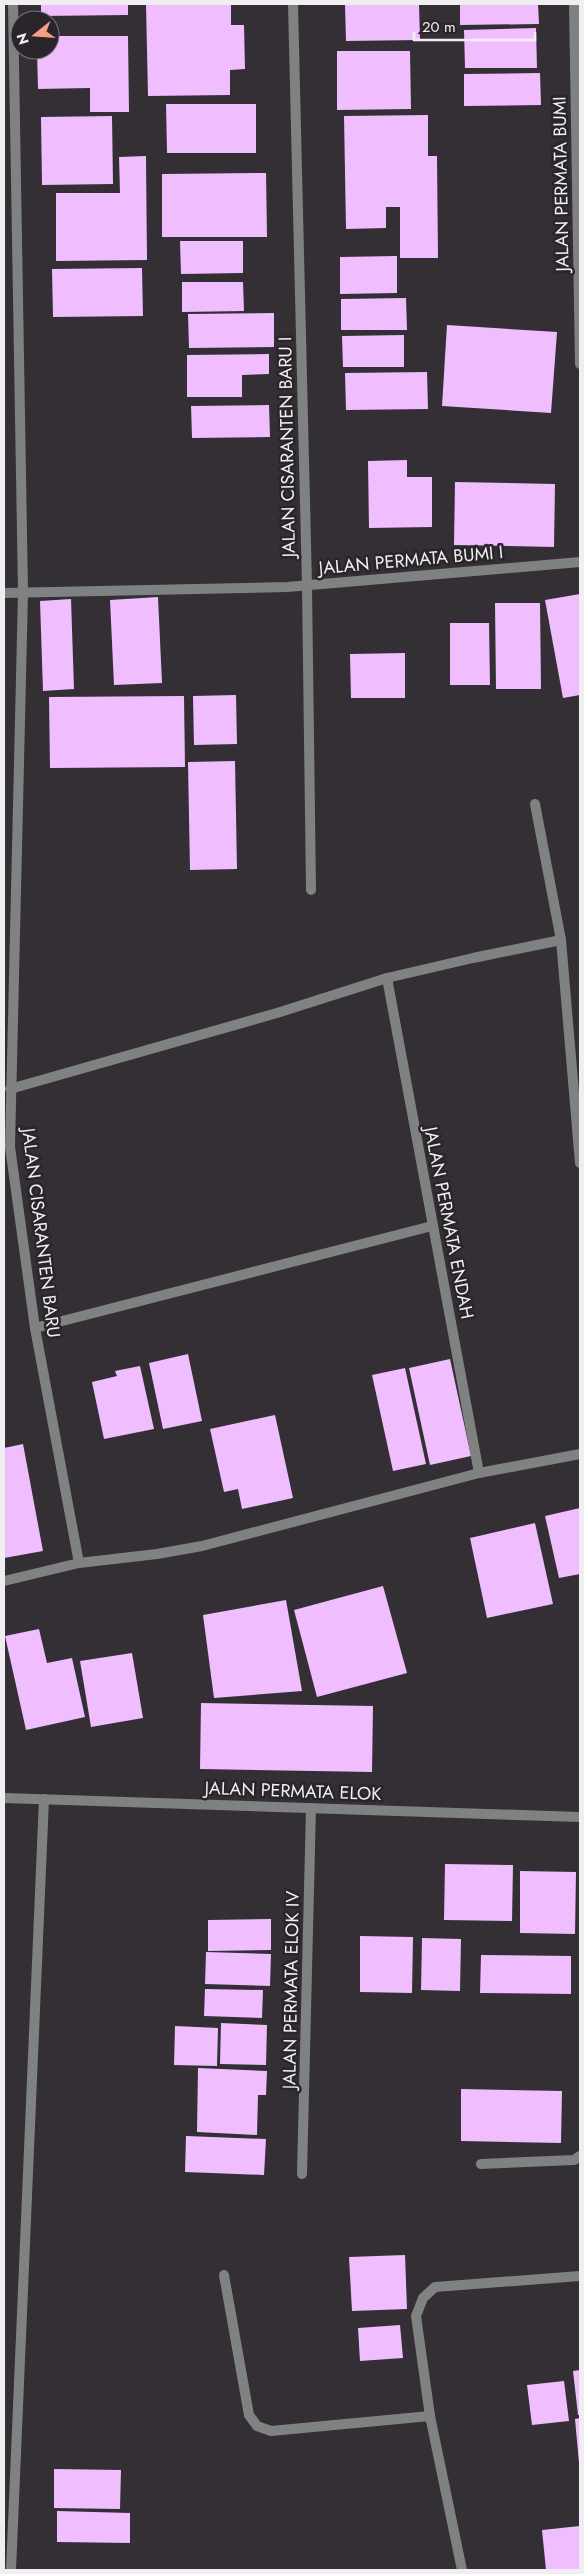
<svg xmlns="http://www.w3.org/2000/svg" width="584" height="2574" font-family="Jost,sans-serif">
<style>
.building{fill:#f0beff}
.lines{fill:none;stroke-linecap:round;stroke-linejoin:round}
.minor{stroke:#7f8281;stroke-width:10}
.tertiary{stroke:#7f8281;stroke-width:10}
.labels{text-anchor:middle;stroke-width:5;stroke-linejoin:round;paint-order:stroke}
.street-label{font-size:18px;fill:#f1eef1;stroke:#29252a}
</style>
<rect width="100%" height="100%" fill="#332f34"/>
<g class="building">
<path d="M41 4H128V15L41 16Z"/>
<path d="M146 4H231V25H244L245 69 230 70V95L148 96Z"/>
<path d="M345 4H419L420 40 346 41Z"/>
<path d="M460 4H538L539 24 460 25Z"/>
<path d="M536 28 537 68H465L464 30Z"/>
<path d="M50 36H128L129 112H90V88L38 89 37 50H50Z"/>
<path d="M337 51H410L411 109 337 110Z"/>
<path d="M540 73 541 105 464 106V74Z"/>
<path d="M166 104H256V153H167Z"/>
<path d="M428 115V156H437L438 258H400V207H386V228L346 229 344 116Z"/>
<path d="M112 116 113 184 42 185 41 117Z"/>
<path d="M146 156 147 260 56 261V193H120L119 157Z"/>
<path d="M266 173 267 237H162V174Z"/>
<path d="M180 241H243V273L181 274Z"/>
<path d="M397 256V293L340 294V257Z"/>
<path d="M142 268 143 316 53 317 52 269Z"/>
<path d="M182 282H243L244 311 182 312Z"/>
<path d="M406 298 407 330H341V299Z"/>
<path d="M274 313V347L189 348 188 314Z"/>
<path d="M447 325 557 332 551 413 442 406Z"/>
<path d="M404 335V367H343L342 336Z"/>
<path d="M269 354V374L242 375V397H187V355Z"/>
<path d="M427 372 428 409 346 410 345 373Z"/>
<path d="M269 405 270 437 192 438 191 406Z"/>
<path d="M407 460V477H432V527L369 528 368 461Z"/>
<path d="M455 482 555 484 554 547 454 545Z"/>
<path d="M580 594V695L563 698 545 600Z"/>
<path d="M158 597 162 683 114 685 110 600Z"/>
<path d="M71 599 74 689 43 691 40 601Z"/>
<path d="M495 603H540L541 689H496Z"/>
<path d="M450 623H489L490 685H450Z"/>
<path d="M405 653V698H351L350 654Z"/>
<path d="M236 695 237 744 194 745 193 696Z"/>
<path d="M184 696 185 767 50 768 49 697Z"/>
<path d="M235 761 237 869 190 870 188 762Z"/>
<path d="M188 1354 202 1421 163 1429 149 1363Z"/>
<path d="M450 1359 471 1456 430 1465 409 1368Z"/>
<path d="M140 1366 154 1429 104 1439 92 1382 117 1376 115 1371Z"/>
<path d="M405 1368 426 1464 393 1471 372 1375Z"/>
<path d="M275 1415 293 1498 242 1509 238 1489 224 1492 210 1429Z"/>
<path d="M23 1444 43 1551 4 1558V1448Z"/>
<path d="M580 1508V1574L559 1578 545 1516Z"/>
<path d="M535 1523 553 1604 487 1618 470 1538Z"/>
<path d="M383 1586 407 1673 317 1697 294 1610Z"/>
<path d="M286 1600 302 1691 214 1698 203 1615Z"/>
<path d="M39 1629 47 1663 72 1658 85 1717 26 1730 5 1636Z"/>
<path d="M132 1653 143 1718 91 1727 80 1661Z"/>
<path d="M201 1703 373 1706 372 1772 200 1769Z"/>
<path d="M445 1864 513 1865 512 1921 444 1920Z"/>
<path d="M520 1871 576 1872 575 1934 520 1933Z"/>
<path d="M271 1919V1950L208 1951V1920Z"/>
<path d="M360 1936 413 1937 412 1993 360 1992Z"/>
<path d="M422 1938 461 1939 460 1991 421 1990Z"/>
<path d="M206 1952 271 1954 270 1986 205 1984Z"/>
<path d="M481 1955 571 1956V1994L480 1993Z"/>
<path d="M205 1989 263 1990 262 2018 204 2016Z"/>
<path d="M221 2023 267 2025 266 2065 220 2064Z"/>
<path d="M175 2026 218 2028 217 2066 174 2065Z"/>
<path d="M198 2068 267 2071 266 2095H258L257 2135 197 2132Z"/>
<path d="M461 2089 562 2091 561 2143 461 2141Z"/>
<path d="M186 2136 266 2139 264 2175 185 2172Z"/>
<path d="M405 2255 407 2309 352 2311 349 2257Z"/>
<path d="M400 2325 403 2358 360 2361 358 2328Z"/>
<path d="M580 2370V2415H578L573 2371Z"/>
<path d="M564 2381 569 2421 532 2425 527 2385Z"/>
<path d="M580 2418V2463H579L575 2419Z"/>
<path d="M54 2469 121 2470 120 2509 54 2508Z"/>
<path d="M57 2511 130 2513V2543L57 2542Z"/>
<path d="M580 2526V2570H546L542 2530Z"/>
</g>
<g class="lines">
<g class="minor">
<path d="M293 4 307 585 311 890"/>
<path d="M574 4 580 364"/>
<path d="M4 593 287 587 580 562"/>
<path d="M535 804 561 940"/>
<path d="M387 978 479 1473"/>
<path d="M10 1089 277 1013 387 978 473 958 561 940 580 1163"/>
<path d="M35 1328 432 1226"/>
<path d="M79 1563 157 1554 202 1546 479 1473 580 1454"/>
<path d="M4 1798 580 1817"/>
<path d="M481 2164 574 2160 580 2156"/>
<path d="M302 2174 311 1808"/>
<path d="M224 2275 249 2415 257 2426 271 2431 430 2416"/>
<path d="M11 2570 44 1799"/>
<path d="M462 2570 430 2416 416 2316 423 2298 435 2287 580 2276"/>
</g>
<path class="tertiary" d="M4 1581 79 1563 35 1328 10 1147 23 592 13 4"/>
</g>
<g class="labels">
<g class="street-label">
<text transform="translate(561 184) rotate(-91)" y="6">JALAN PERMATA BUMI</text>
<text transform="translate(287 447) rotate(-91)" y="6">JALAN CISARANTEN BARU I</text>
<text transform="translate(411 560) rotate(-5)" y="6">JALAN PERMATA BUMI I</text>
<text transform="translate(449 1223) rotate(79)" y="6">JALAN PERMATA ENDAH</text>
<text transform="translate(41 1233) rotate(83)" y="6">JALAN CISARANTEN BARU</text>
<text transform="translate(293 1791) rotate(2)" y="6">JALAN PERMATA ELOK</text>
<text transform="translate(291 1990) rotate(-89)" y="6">JALAN PERMATA ELOK IV</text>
</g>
</g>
<rect width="584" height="2574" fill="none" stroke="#f1eef1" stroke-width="10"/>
<g transform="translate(35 35) rotate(253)"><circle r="24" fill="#29252a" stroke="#79757a"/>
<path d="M0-4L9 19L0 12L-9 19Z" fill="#f49e86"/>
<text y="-8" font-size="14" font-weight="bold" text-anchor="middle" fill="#f1eef1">N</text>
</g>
<path d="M414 32v8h121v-8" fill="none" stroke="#f1eef1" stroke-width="2.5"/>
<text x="422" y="32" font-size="15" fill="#f1eef1" stroke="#29252a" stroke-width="4" paint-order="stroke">20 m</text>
</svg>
